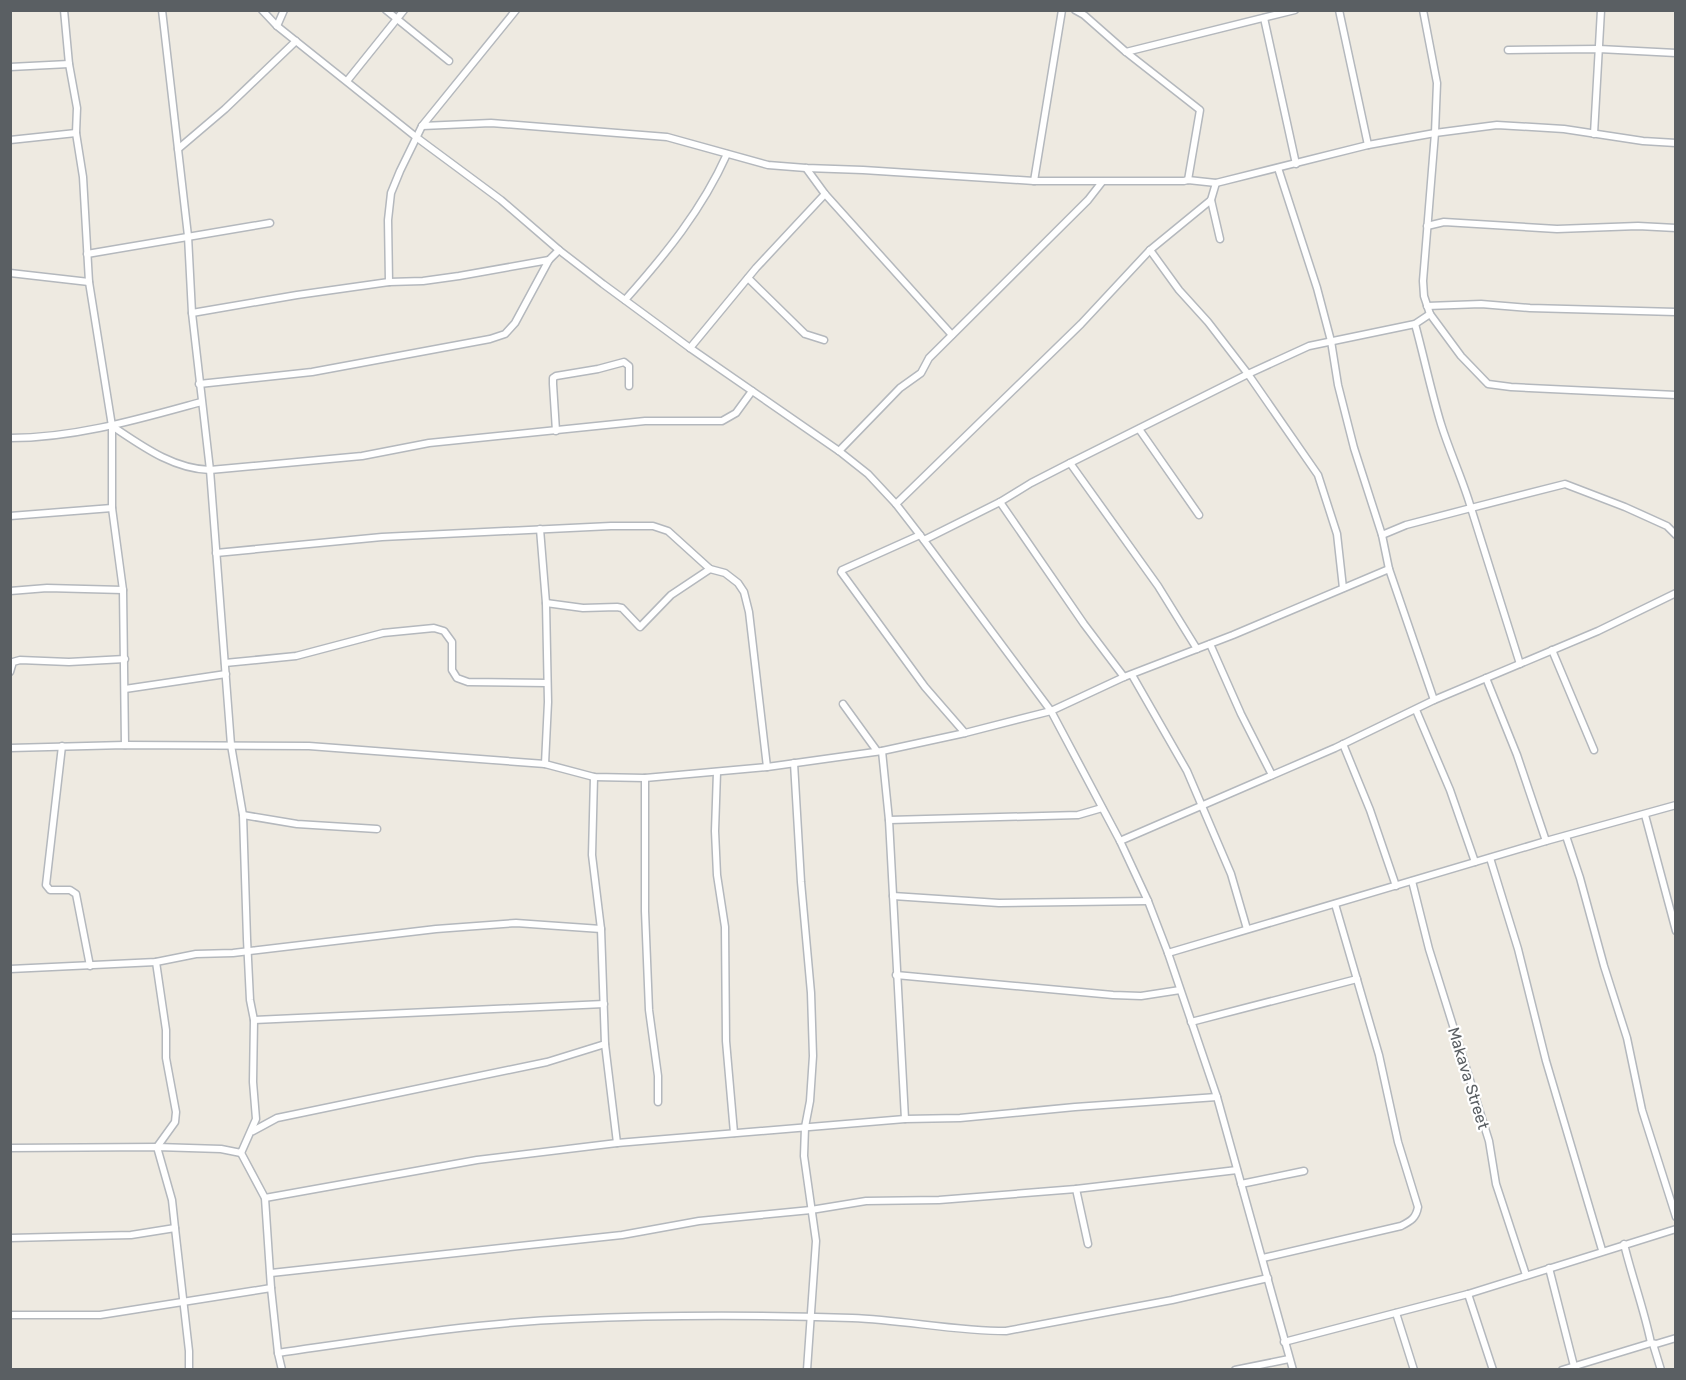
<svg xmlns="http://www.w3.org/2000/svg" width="1686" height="1380" font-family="Rubik,sans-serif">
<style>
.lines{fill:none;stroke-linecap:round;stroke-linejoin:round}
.minor-casing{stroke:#b4b8bd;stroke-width:9}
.minor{stroke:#fff;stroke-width:6}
.labels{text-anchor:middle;stroke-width:4.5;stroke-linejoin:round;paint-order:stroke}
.street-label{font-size:16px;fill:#5a5f63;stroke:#fff}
</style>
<rect width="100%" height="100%" fill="#eeeae1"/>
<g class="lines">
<defs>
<g id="minor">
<path d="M64 10 69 64 77 108 76 133 83 177 89 282 112 426V508L123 590 125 745"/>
<path d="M262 10 277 26 416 137 501 200 559 250 603 284 690 348 839 451 868 474 896 504 920 535 1051 711 1120 841 1148 901 1168 953 1217 1097 1293 1370"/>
<path d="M386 10 449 61"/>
<path d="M1075 10 1084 15 1126 52 1200 110 1188 180"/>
<path d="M1339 10 1368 145"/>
<path d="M1423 10 1437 83 1435 133 1423 281 1424 296 1430 314 1461 356 1488 384 1511 387 1676 395"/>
<path d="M1264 18 1296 164"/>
<path d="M277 26 284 10"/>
<path d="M1508 50 1599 49 1676 53"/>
<path d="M1126 52 1295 10"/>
<path d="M10 67 69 64"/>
<path d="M347 81 404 10"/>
<path d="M422 126 491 123 667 137 768 165 806 168 863 170 1034 181H1184L1188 180 1216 183 1368 145 1435 133 1497 125 1564 129 1643 141 1676 143"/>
<path d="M1594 134 1601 10"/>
<path d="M10 140 76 133"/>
<path d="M178 149 225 109 296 41"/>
<path d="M806 168 825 194 952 335"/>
<path d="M1278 168 1317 288 1331 341 1338 385 1354 448 1382 535 1389 569 1434 700"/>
<path d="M1034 181 1062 10"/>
<path d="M1211 200 1220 239"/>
<path d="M1427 226 1444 222 1557 229 1638 226 1676 228"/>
<path d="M1150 250 1179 290 1208 322 1248 374 1318 475 1337 534 1343 588"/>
<path d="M87 254 270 223"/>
<path d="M10 273 89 282"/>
<path d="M748 278 805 334 824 340"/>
<path d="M389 282 388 220 391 193 400 171 422 126 516 10"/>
<path d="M625 300C665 255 702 210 727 154"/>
<path d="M1427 306 1481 304 1530 308 1676 312"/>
<path d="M192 313 297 295 389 282 423 281 459 276 549 260"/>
<path d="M690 348 756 268 825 194"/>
<path d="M199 384 312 372 490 339 505 334 515 323 549 260 559 250"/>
<path d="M112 426C142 446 173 469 210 470L362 456 429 443 645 421H722L736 413 752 391"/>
<path d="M1139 429 1199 515"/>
<path d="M556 431 553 384V378L556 376 598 369 624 362 629 366V386"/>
<path d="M10 438C75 438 139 419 201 402"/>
<path d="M839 451 900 388 921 373 929 358 1088 200 1102 182"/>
<path d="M1070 463 1158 586 1197 649"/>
<path d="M1000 502 1084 624 1124 677"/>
<path d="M896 504 1081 324 1150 250 1211 200 1216 183"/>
<path d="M10 516 112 508"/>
<path d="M540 529 546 603 548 702 545 764"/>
<path d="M920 535 842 570 841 572 925 687 965 733"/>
<path d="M1382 535 1406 525 1471 508C1463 480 1450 453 1441 424 1431 391 1424 357 1415 324"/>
<path d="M924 540 1000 502 1031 483 1070 463 1248 374 1309 346 1415 324 1430 314"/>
<path d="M216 553 382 537 611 526H653L668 531 710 569 725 573 738 583 744 592 749 612 767 767"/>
<path d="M10 591 47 588 123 590"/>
<path d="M546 603 583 608 617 607 622 608 640 627 671 595 710 569"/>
<path d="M1210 644 1241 714 1272 775"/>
<path d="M1552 650 1594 750"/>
<path d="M225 663 296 656 383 633 434 628 444 631 452 642V670L457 678 468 682 547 683"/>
<path d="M1520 664 1471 508 1565 484 1625 507 1667 526 1676 535"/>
<path d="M10 672 13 662 20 660 69 662 125 659"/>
<path d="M1132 675 1187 771 1231 874 1247 929"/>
<path d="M1486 678 1517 755 1546 841"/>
<path d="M125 689 226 674"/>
<path d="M843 704 877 751"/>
<path d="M1416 710 1450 790 1475 862"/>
<path d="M1343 744 1370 810 1396 886"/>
<path d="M62 746 46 885 50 890H70L76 894 90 966"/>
<path d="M10 748 125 745 309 746 545 764 594 777 645 778 767 767 882 751 965 733 1051 711 1124 677 1233 635 1389 569"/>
<path d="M882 751 889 820 905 1119"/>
<path d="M794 763 801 882 811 993 813 1056 810 1101 805 1127 804 1156 816 1241 807 1370"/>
<path d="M717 772 715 831 717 875 725 927 726 1041 734 1133"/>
<path d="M594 777 592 855 601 929 605 1044 617 1143"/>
<path d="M645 778V911L649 1010 658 1076V1102"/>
<path d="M243 815 297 824 377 829"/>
<path d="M1645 815 1676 931"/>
<path d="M889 820 1078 815 1102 808"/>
<path d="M1566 836 1580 878 1604 966 1627 1038 1642 1110 1676 1217"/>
<path d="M1120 841 1335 748 1434 700 1598 631 1676 593"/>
<path d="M1490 858 1518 949 1546 1061 1602 1250"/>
<path d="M1412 881 1429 949 1489 1141 1496 1184 1526 1275"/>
<path d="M893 896 999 903 1148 901"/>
<path d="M1168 953 1546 841 1676 805"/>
<path d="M10 969 156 962 196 954 233 953 436 929 516 923 601 929"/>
<path d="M896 975 1113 995 1141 996 1180 990"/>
<path d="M254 1020 604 1004"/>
<path d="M1191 1022 1357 979"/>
<path d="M253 1131 277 1118 547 1062 605 1044"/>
<path d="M10 1148 157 1147 221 1149 241 1153 256 1119 253 1082 254 1020 250 1000 247 939 243 815 231 745 210 470 192 313 188 236 162 10"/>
<path d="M241 1153 265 1198 271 1288 278 1353 282 1370"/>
<path d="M1241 1184 1304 1171"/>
<path d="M1076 1189 1088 1244"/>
<path d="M265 1198 477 1160 617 1143 905 1119 960 1118 1075 1107 1217 1097"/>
<path d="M175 1228 189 1351V1370"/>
<path d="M10 1238 131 1235 175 1228 172 1200 157 1147 175 1122 176 1112 166 1058V1030L156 962"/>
<path d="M1624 1244C1632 1277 1644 1309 1651 1343L1656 1344 1676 1338"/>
<path d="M1263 1258 1401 1226C1411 1221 1416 1218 1418 1207L1398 1142 1379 1055 1335 904"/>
<path d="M1549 1268 1575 1370"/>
<path d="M271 1273 622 1235 699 1221 811 1210 866 1201 939 1200 1076 1189 1237 1170"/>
<path d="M1468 1294 1493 1370"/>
<path d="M1396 1313 1414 1370"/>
<path d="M10 1315H100L271 1288"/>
<path d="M1284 1342 1468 1294 1676 1229"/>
<path d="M1653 1344 1661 1370"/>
<path d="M278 1353C375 1339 472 1323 571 1319 664 1315 759 1315 852 1318 904 1320 955 1331 1006 1331L1172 1300 1268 1278"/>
<path d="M1235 1370 1289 1359"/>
<path d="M1562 1370 1651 1343"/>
</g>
</defs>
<use href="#minor" class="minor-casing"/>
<use href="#minor" class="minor"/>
</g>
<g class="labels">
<g class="street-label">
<text transform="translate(1469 1078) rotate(73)" y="6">Makava Street</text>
</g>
</g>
<rect width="1686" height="1380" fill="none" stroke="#5a5f63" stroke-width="24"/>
</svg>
